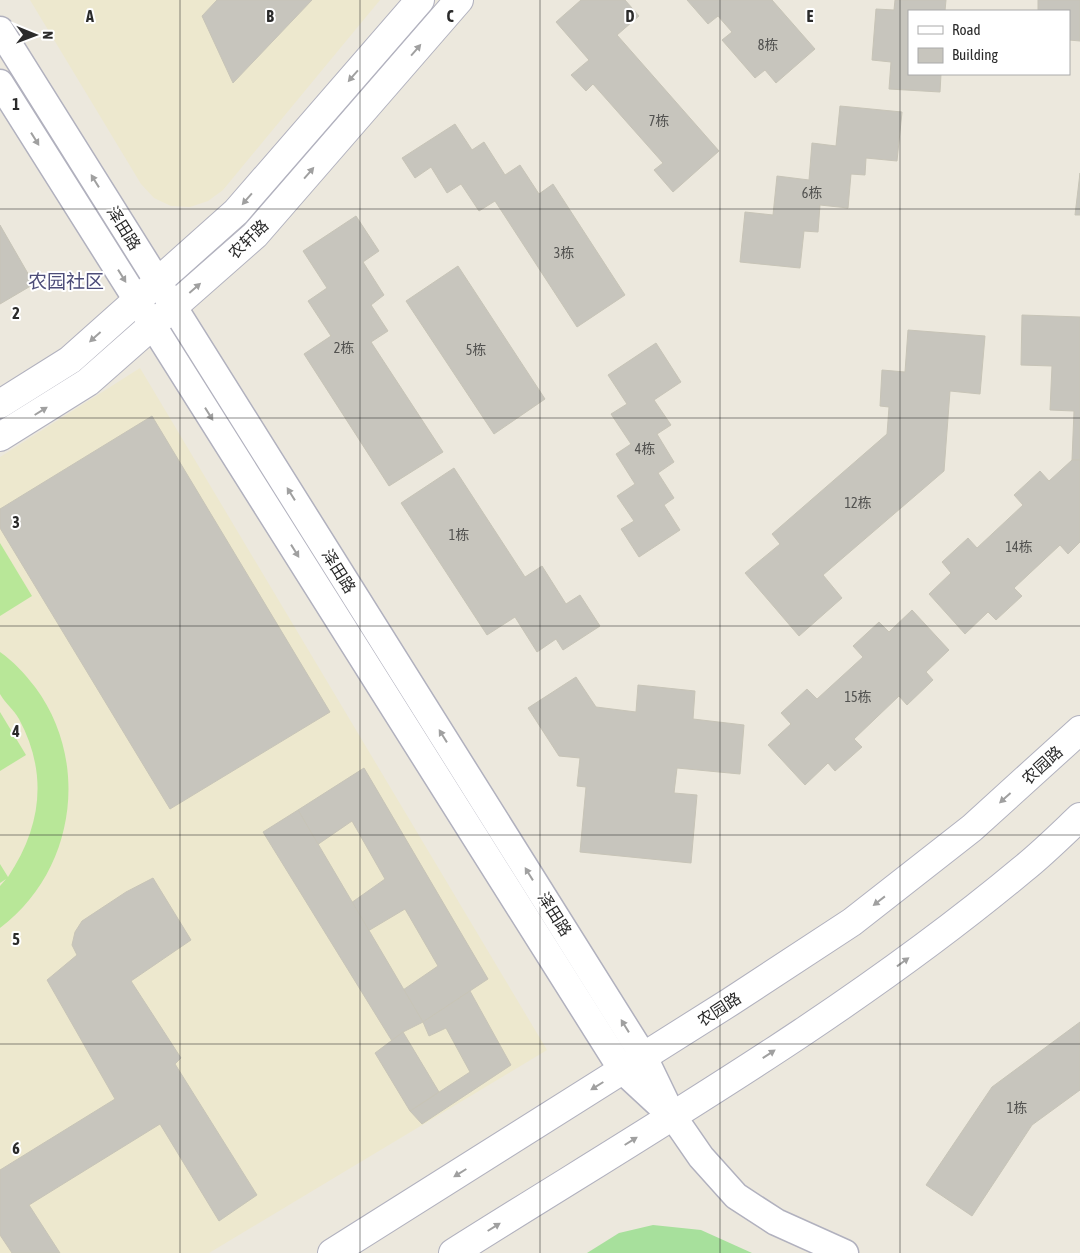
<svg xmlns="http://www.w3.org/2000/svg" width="1080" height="1253" font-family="'Asap Condensed','Noto Sans SC',sans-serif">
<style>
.education{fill:#ede8ce}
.green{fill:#a7e09c}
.pitch{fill:#b8e798}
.building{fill:#c7c5bd;stroke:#c7c4b7}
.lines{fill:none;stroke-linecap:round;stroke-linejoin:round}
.minor-casing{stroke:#b1b1be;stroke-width:29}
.tertiary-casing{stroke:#b1b1be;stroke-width:30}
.secondary-casing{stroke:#b1b1be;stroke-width:30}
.minor{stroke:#fff;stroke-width:26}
.tertiary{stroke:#fff;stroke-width:28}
.secondary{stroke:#fff;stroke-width:28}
.oneway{fill:#a0a0a0}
.grid{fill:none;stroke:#2b2b2b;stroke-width:1;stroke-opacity:0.55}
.labels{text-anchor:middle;stroke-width:4;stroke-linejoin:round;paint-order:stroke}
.number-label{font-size:14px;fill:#525250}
.street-label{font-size:16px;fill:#2b2b2b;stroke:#fff}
.quarter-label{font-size:19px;fill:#4d4d79;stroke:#fff}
.grid-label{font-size:16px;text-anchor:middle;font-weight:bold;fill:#2b2b2b;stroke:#fff;stroke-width:4;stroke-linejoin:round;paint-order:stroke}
</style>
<rect width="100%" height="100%" fill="#ece8dd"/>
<g class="education">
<path d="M30 0H380L223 190 208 201 190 207 171 206 154 198 141 184Z"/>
<path d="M140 368 547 1050 209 1253H0V457Z"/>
</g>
<path class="green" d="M653 1225 701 1230 752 1253H587L619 1233Z"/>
<g class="pitch">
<path d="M0 543 32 596 0 616Z"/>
<path d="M0 652C13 661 25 674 35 687 91 762 75 872 0 928V886L6 879 0 883V864L8 877C42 826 48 773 19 719 14 710 5 703 0 694 0 690 0 659 0 652Z"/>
<path d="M0 712 26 755 0 771Z"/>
</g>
<g class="building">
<path d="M217 0H312L233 83 202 16Z"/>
<path d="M581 0H625L639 16 617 35 719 151 673 192 654 170 663 163 593 84 586 91 571 75 589 60 556 22Z"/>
<path d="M687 0H772L815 49 776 83 765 70 755 78 722 40 732 32 718 16 708 24Z"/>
<path d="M895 0H946L945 11H909V74H941L940 92 889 89 891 62 872 60 876 9 894 10Z"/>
<path d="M1038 0H1080V41L1069 40V11H1038Z"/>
<path d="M840 106 902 112 897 161 866 158 865 175 851 174 848 208 820 205 818 232 804 231 800 268 740 262 745 212 773 215 777 176 809 180 812 143 836 146Z"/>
<path d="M455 124 472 150 484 142 505 175 520 165 539 194 553 184 625 295 577 327 495 201 479 211 461 184 447 193 431 167 415 178 402 158Z"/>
<path d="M1080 173V215H1075Z"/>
<path d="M356 216 379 251 363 262 384 295 371 305 388 331 371 342 443 452 389 486 304 354 331 336 308 301 327 288 303 251Z"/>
<path d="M0 225 34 284 0 304Z"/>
<path d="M458 266 545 399 494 434 406 301Z"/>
<path d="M1022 315 1080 317V460H1072L1074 411 1050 410 1052 366 1021 365Z"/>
<path d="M908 330 985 336 980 394 950 391 944 471 823 575 842 598 799 636 745 573 780 544 772 534 887 434 889 407 880 406 882 370 905 372Z"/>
<path d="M656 343 681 382 654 400 671 425 657 434 674 462 658 473 674 498 664 505 680 530 639 557 621 529 634 521 617 496 635 484 616 454 631 444 611 414 627 404 608 375Z"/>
<path d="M152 416 330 712 170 809 0 528V509Z"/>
<path d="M1072 460H1080V542L1068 554 1060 545 1014 588 1022 596 996 620 988 612 965 634 929 594 951 573 942 562 968 538 977 548 1023 505 1014 495 1040 471 1049 481Z"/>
<path d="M454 468 525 577 542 566 566 604 580 595 600 626 563 650 556 639 537 652 515 617 487 635 401 503Z"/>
<path d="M912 610 949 650 926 672 933 680 907 705 899 696 854 739 862 747 835 771 828 763 805 785 768 745 791 724 781 713 807 689 817 699 863 657 853 646 879 622 889 632Z"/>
<path d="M576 677 596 707 636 712 638 685 695 691 693 719 744 725 740 774 677 768 674 793 697 795 691 863 580 852 586 787 577 786 580 758 559 756 528 708Z"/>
<path d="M364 768 488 979 423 1022 403 990 438 966 405 909 368 931 351 903 385 879 352 821 317 845 298 810Z"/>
<path d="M298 810 423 1022 403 1032 392 1041 263 832Z"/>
<path d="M153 878 191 940 131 981 181 1058 175 1064 257 1195 219 1221 160 1124 29 1205 60 1253H12L0 1235V1170L115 1099 47 980 77 955 72 945 75 932 82 921 126 892Z"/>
<path d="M470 991 511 1065 422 1124 410 1111 470 1072 446 1028 429 1036 423 1022Z"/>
<path d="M1080 1022V1090L1032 1125 972 1216 926 1185 992 1087Z"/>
<path d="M403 1032 439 1092 410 1111 375 1053Z"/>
</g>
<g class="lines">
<defs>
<g id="minor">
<path d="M0 30 644 1057 672 1115 701 1157 736 1196 776 1222 845 1253"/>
<path d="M0 83 622 1070 662 1107"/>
</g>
<g id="tertiary">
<path d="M0 404 70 360 236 212 420 0"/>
<path d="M0 437 88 382 255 235 459 0"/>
</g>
<g id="secondary">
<path d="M332 1253 730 1002 852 922 972 828 1080 730"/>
<path d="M453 1253C646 1131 847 1016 1023 869 1043 853 1061 835 1080 817"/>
</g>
</defs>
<use href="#minor" class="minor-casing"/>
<use href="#tertiary" class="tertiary-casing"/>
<use href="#secondary" class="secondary-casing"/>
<use href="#minor" class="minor"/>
<use href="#tertiary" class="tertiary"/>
<use href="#secondary" class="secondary"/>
</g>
<defs><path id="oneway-solid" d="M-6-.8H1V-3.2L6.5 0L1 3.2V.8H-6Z" transform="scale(1.25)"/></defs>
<g class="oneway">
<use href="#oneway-solid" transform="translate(416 50) rotate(-49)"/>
<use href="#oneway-solid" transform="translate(353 76) rotate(131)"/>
<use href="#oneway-solid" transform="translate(35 139) rotate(58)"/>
<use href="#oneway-solid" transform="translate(309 173) rotate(-49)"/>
<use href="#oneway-solid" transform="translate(95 181) rotate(-122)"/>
<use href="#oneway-solid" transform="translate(247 199) rotate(131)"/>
<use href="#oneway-solid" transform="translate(122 276) rotate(58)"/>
<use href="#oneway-solid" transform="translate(195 288) rotate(-41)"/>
<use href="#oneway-solid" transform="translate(95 337) rotate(138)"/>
<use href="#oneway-solid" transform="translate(41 411) rotate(-32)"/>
<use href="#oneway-solid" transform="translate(209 414) rotate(58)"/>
<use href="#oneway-solid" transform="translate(291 494) rotate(-122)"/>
<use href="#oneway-solid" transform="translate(295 551) rotate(58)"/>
<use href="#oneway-solid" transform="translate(443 736) rotate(-122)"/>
<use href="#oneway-solid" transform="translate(1005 798) rotate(138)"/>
<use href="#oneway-solid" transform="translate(529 874) rotate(-122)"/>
<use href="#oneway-solid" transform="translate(879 901) rotate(142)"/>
<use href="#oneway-solid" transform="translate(903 962) rotate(-36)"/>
<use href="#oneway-solid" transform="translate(625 1026) rotate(-122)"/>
<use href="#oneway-solid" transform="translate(769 1054) rotate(-33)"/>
<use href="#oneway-solid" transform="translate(597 1086) rotate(148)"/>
<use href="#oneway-solid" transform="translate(631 1141) rotate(-32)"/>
<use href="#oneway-solid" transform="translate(460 1173) rotate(148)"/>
<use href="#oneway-solid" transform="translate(494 1227) rotate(-32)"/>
</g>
<path class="grid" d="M180 0V1253M360 0V1253M540 0V1253M720 0V1253M900 0V1253M0 209H1080M0 418H1080M0 626H1080M0 835H1080M0 1044H1080"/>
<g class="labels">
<g class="number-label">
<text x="768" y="50">8栋</text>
<text x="659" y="126">7栋</text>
<text x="812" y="198">6栋</text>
<text x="564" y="258">3栋</text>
<text x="344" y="353">2栋</text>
<text x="476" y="355">5栋</text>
<text x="645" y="454">4栋</text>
<text x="858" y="508">12栋</text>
<text x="459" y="540">1栋</text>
<text x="1019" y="552">14栋</text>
<text x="858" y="702">15栋</text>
<text x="1017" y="1113">1栋</text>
</g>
<g class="street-label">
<text transform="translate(124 228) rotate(58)" y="6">泽田路</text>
<text transform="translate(248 239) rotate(-44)" y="6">农轩路</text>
<text transform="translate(339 571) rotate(58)" y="6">泽田路</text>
<text transform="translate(1042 765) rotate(-42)" y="6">农园路</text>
<text transform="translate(555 914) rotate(58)" y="6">泽田路</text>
<text transform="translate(719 1009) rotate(-33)" y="6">农园路</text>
</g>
<g class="quarter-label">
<text x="66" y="288">农园社区</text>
</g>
</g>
<g class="grid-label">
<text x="90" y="22">A</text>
<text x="270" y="22">B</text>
<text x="450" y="22">C</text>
<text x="630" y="22">D</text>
<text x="810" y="22">E</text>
<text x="16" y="110">1</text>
<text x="16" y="319">2</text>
<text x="16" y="528">3</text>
<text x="16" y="737">4</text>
<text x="16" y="945">5</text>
<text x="16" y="1154">6</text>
</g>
<rect x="908" y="10" width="162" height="65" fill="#ffffff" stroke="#aaaaaa"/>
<rect x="918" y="26" width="25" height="8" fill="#ffffff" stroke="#aaaaaa"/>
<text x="952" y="35" font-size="15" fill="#2b2b2b">Road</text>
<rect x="918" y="48" width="25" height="15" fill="#c7c5bd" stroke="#aaaaaa"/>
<text x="952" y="60" font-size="15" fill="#2b2b2b">Building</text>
<g transform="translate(35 35) rotate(91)" stroke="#ffffff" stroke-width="4" paint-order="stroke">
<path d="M0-4L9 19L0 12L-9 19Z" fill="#2b2b2b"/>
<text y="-8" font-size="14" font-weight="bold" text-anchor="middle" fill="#2b2b2b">N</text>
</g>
</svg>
